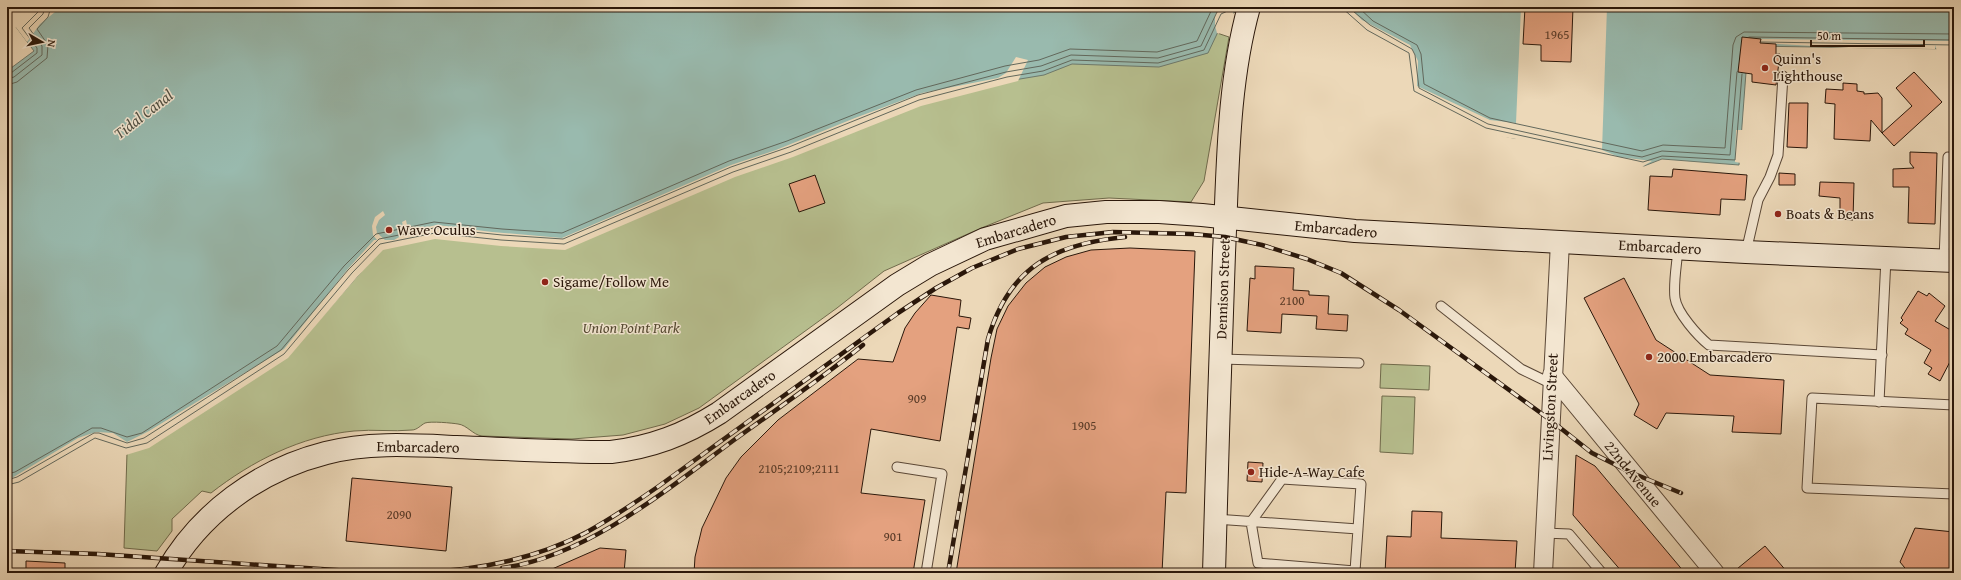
<svg xmlns="http://www.w3.org/2000/svg" width="1961" height="580" font-family="'Gentium Book Plus',serif">
<style>
.green{fill:#b7bf8f;stroke:#706b4c}
.water{fill:#99baae;stroke:#6d796c}
.pier{fill:#ecd8b8}
.lines{fill:none;stroke-linecap:round;stroke-linejoin:round}
.shore{stroke:#62685c;stroke-width:1}
.building{fill:#e4a17f;stroke:#2a170a}
.lane-casing{stroke:#5a4736;stroke-width:11}
.street-casing{stroke:#5a4736;stroke-width:20}
.secondary-casing{stroke:#2a170a;stroke-width:24}
.lane{stroke:#f3e6d1;stroke-width:9}
.street{stroke:#f3e6d1;stroke-width:18}
.secondary{stroke:#f3e6d1;stroke-width:22}
.rail-casing{stroke:#2a170a;stroke-width:4.5}
.rail{stroke:#f3e6d1;stroke-width:3;stroke-dasharray:9;stroke-linecap:butt}
.poi-dot{fill:#8f2418;stroke:#f3e6d1;stroke-width:1.5}
.labels{text-anchor:middle;stroke-width:3;stroke-linejoin:round;paint-order:stroke}
.number-label{font-size:13px;fill:#583a27}
.poi-label{font-size:15px;fill:#2a170a;stroke:#f3e6d1;text-anchor:start}
.street-label{font-size:15px;fill:#2a170a;stroke:#f3e6d1}
.park-label{font-size:15px;font-style:italic;fill:#544932;stroke:#f3e6d1}
.water-label{font-size:16px;font-style:italic;fill:#515043;stroke:#f3e6d1}
</style>
<rect width="100%" height="100%" fill="#ecd8b8"/>
<filter id="stains"><feTurbulence type="fractalNoise" baseFrequency=".005" numOctaves="4"/><feColorMatrix values="0 0 0 0 .2 0 0 0 0 .09 0 0 0 0 .02 0 0 0 .5 -.17"/></filter>
<radialGradient id="worn" r=".72"><stop offset=".6" stop-color="#630" stop-opacity="0"/><stop offset="1" stop-color="#630" stop-opacity=".3"/></radialGradient>
<g class="green">
<path d="M1217 33 1229 37 1204 181 1191 202 1109 198 1043 203 979 229 884 271 837 308 699 408 665 424 623 435 572 439 482 436C473 435 467 425 458 424 452 423 431 421 425 423 421 425 417 430 412 430 393 432 373 429 354 431 301 436 252 461 211 493L202 491 172 519V531L157 551 124 548 127 453 382 248 1013 49Z"/>
<path d="M1381 364 1430 366 1429 390 1380 388Z"/>
<path d="M1382 396 1415 397 1413 454 1380 452Z"/>
</g>
<g class="water">
<path d="M37 7H1246L1225 17 1208 53 1159 67 1072 64 1044 75 1008 81 921 104 734 175 564 248 435 237 382 248 287 357 148 447 96 442 7 489V71L34 51 16 27Z"/>
<path d="M1335 7H1954V49L1748 46 1739 165 1662 159 1644 166 1485 132 1409 93 1406 55Z"/>
</g>
<g class="pier">
<path d="M35 7H74L66 12H55L40 24 27 42 15 26Z"/>
<path d="M1218 7H1234L1233 15 1226 18 1219 34 1217 33 1215 26V16Z"/>
<path d="M1333 7H1349L1362 20 1410 45 1418 61 1417 86 1490 120 1516 123 1521 7H1607L1602 150 1619 157 1652 161 1640 168 1516 141V139L1484 134 1408 95 1404 57 1364 35Z"/>
<path d="M1761 39 1954 41V51H1937L1935 45V49L1849 48 1760 43Z"/>
<path d="M1016 57 1028 60 1018 81 921 106 793 157 735 177 565 250 501 246 435 239 383 250 357 277 288 358 149 448 126 455 96 444 21 488 7 491V481L78 438 96 432 113 433 127 442 149 431 284 349 347 270 374 240H377L373 235 372 226 375 217 383 211 385 215 379 220 376 227 377 233 385 240H394L401 236 404 229 402 222 406 220 408 230 406 236 418 229 437 225 492 232 562 238 731 165 776 150 855 118 922 93 998 78 1006 73Z"/>
<path d="M1736 130H1744L1741 163 1735 162Z"/>
</g>
<g class="lines">
<g class="shore">
<path d="M1341 7 1367 30 1409 53 1414 91 1486 128 1643 162 1662 156 1735 160 1742 74"/>
<path d="M1348 7 1370 25 1412 49 1415 55 1419 88 1488 124 1619 153 1642 157 1662 151 1730 155 1737 72"/>
<path d="M1358 7 1373 21 1417 45 1421 54 1424 84 1490 118 1642 151 1663 145 1725 148 1733 45 1736 37 1744 32 1954 34"/>
<path d="M1749 37 1954 40"/>
<path d="M1761 42 1954 45"/>
<path d="M7 74 11 73 37 53V48L22 28 39 11 40 7"/>
<path d="M7 79 14 77 42 55V46L29 28 43 14 45 7"/>
<path d="M7 85 17 82 47 58 48 45 37 29 48 17 51 7"/>
<path d="M7 474 15 472 92 428H101L127 437 142 433 277 346 344 266 376 234 434 222 502 229 562 233 729 161 787 141 916 90 1005 66 1039 60 1070 49 1157 52 1197 41 1213 7"/>
<path d="M7 480 17 477 94 433H99L127 443 144 438 281 350 348 270 379 239 434 228 502 235 563 239 731 167 789 147 918 95 1006 72 1041 66 1071 55 1158 58 1201 46 1217 12 1224 7"/>
<path d="M7 485 19 482 95 438 126 448 147 443 284 354 352 273 380 244 435 233 501 240 564 244 733 172 791 152 919 100 1007 77 1043 71 1072 60 1158 63 1204 50 1221 14 1236 7"/>
</g>
</g>
<g class="building">
<path d="M1525 7H1573L1571 62 1541 61V45L1523 44Z"/>
<path d="M1742 37 1761 39 1760 43 1776 44V54H1780L1776 85 1752 82V74L1738 72Z"/>
<path d="M1914 72 1942 102 1894 146 1882 133 1912 106 1896 88Z"/>
<path d="M1843 83 1857 84V91L1864 92V94L1878 93 1882 98V133L1871 120 1870 141 1834 139 1835 104 1825 103 1826 89 1843 90Z"/>
<path d="M1789 103H1808L1807 148 1787 147Z"/>
<path d="M1910 152 1937 153 1935 224 1908 223 1909 187H1893V169L1914 168 1910 163Z"/>
<path d="M1673 169 1747 175 1745 200 1721 199 1720 215 1648 210 1650 176 1672 177Z"/>
<path d="M1779 173 1795 174V185H1779Z"/>
<path d="M815 175 825 203 799 212 789 184Z"/>
<path d="M1820 182 1854 183 1853 220 1840 219V198L1819 196Z"/>
<path d="M1130 248 1195 251 1186 493 1166 492 1162 573H956L991 358 997 329 1008 306 1026 283 1045 267 1066 257 1091 250Z"/>
<path d="M1255 266 1294 268 1293 290 1309 291V295L1329 296 1328 314 1348 315 1347 331 1316 329 1317 316 1282 314 1281 333 1247 331 1250 278 1255 279Z"/>
<path d="M1624 278 1656 340 1710 375 1784 380 1781 434 1732 432 1734 416 1666 413 1657 429 1634 415 1639 404 1584 298Z"/>
<path d="M1918 291 1927 296 1929 293 1945 306 1935 321 1954 332V354L1940 381 1928 374 1932 368 1924 363 1931 350 1905 334 1908 329 1900 323 1903 320 1901 318Z"/>
<path d="M931 295 961 300 959 316 971 318 969 329 957 327 940 441 871 429 861 493 925 500 913 573H694L695 557 702 528 726 478 741 457 778 420 858 359 893 362 905 328 915 313Z"/>
<path d="M1576 455 1595 466 1685 573H1623L1573 515Z"/>
<path d="M1248 462 1263 463 1262 482 1247 481Z"/>
<path d="M352 478 452 487 446 551 346 541Z"/>
<path d="M1412 511 1442 512 1441 538 1517 541 1515 573H1385L1387 536 1411 537Z"/>
<path d="M1915 528 1954 532V573H1909L1900 562Z"/>
<path d="M1765 546 1788 573H1732Z"/>
<path d="M600 548 626 550 624 573H543Z"/>
<path d="M26 561 65 563V573H26Z"/>
</g>
<g class="lines">
<defs>
<g id="lane">
<path d="M1678 248C1677 264 1673 283 1675 298 1677 313 1698 336 1709 345L1882 355"/>
<path d="M1746 252 1758 200 1770 177 1778 155 1783 76"/>
<path d="M1944 260 1948 157"/>
<path d="M1441 306 1521 369 1552 384"/>
<path d="M1221 359 1359 363"/>
<path d="M1879 402 1886 258"/>
<path d="M1954 405 1812 398 1807 488 1954 494"/>
<path d="M897 467 942 474 926 573"/>
<path d="M1215 519 1358 529 1361 484 1282 479 1251 522 1258 563 1355 571 1358 529"/>
<path d="M1544 533 1569 534 1602 573"/>
</g>
<g id="street">
<path d="M1552 375 1715 573"/>
<path d="M1543 573 1560 242"/>
</g>
<g id="secondary">
<path d="M166 573C200 513 259 470 326 453 368 442 413 445 456 447 508 449 559 452 611 452 652 447 684 435 719 413L897 285 930 265 985 239 1066 216 1106 212H1159L1202 215 1355 231 1746 252 1954 261"/>
<path d="M1214 573C1217 466 1220 360 1224 253 1228 172 1227 86 1249 7"/>
</g>
</defs>
<use href="#lane" class="lane-casing"/>
<use href="#street" class="street-casing"/>
<use href="#secondary" class="secondary-casing"/>
<use href="#lane" class="lane"/>
<use href="#street" class="street"/>
<use href="#secondary" class="secondary"/>
<defs>
<g id="rail">
<path d="M7 551 98 554 380 573"/>
<path d="M502 568C586 557 668 489 734 440 777 409 822 378 863 345"/>
<path d="M406 573C468 572 532 561 587 532 612 518 636 502 659 486L898 313 936 288 972 268 1018 249 1066 237 1113 232 1192 234 1225 237 1262 245 1307 259 1341 273 1399 310 1549 419 1592 453 1632 473 1681 493"/>
<path d="M948 573 988 339C1009 267 1054 244 1125 237"/>
</g>
</defs>
<use href="#rail" class="rail-casing"/>
<use href="#rail" class="rail"/>
</g>
<g class="poi-dot">
<circle cx="1765" cy="68" r="4"/>
<circle cx="1778" cy="214" r="4"/>
<circle cx="389" cy="230" r="4"/>
<circle cx="545" cy="282" r="4"/>
<circle cx="1649" cy="357" r="4"/>
<circle cx="1251" cy="472" r="4"/>
</g>
<g class="labels">
<g class="number-label">
<text x="1557" y="39">1965</text>
<text x="1292" y="305">2100</text>
<text x="917" y="403">909</text>
<text x="1084" y="430">1905</text>
<text x="799" y="473">2105;2109;2111</text>
<text x="399" y="519">2090</text>
<text x="893" y="541">901</text>
</g>
<g class="poi-label">
<text x="1773" y="64">Quinn's<tspan x="1773" dy="17">Lighthouse</tspan></text>
<text x="1786" y="219">Boats &amp; Beans</text>
<text x="397" y="235">Wave Oculus</text>
<text x="553" y="287">Sigame/Follow Me</text>
<text x="1657" y="362">2000 Embarcadero</text>
<text x="1259" y="477">Hide-A-Way Cafe</text>
</g>
<g class="street-label">
<text transform="translate(1336 229) rotate(5)" y="5">Embarcadero</text>
<text transform="translate(1016 231) rotate(-17)" y="5">Embarcadero</text>
<text transform="translate(1660 247) rotate(3)" y="5">Embarcadero</text>
<text transform="translate(1223 289) rotate(-88)" y="5">Dennison Street</text>
<text transform="translate(740 397) rotate(-35)" y="5">Embarcadero</text>
<text transform="translate(1550 407) rotate(-87)" y="5">Livingston Street</text>
<text transform="translate(418 447) rotate(1)" y="5">Embarcadero</text>
<text transform="translate(1633 474) rotate(51)" y="5">22nd Avenue</text>
</g>
<g class="park-label">
<text x="631" y="333">Union Point Park</text>
</g>
<g class="water-label">
<text transform="translate(143 114) rotate(-38)" y="6">Tidal Canal</text>
</g>
</g>
<rect width="1961" height="580" fill="none" stroke="#ecd8b8" stroke-width="24"/>
<rect x="8" y="8" width="1945" height="564" fill="none" stroke="#2a170a" stroke-width="2"/>
<rect x="12" y="12" width="1937" height="556" fill="none" stroke="#2a170a"/>
<g transform="translate(42 42) rotate(99)" stroke="#f3e6d1" stroke-width="3" paint-order="stroke">
<path d="M0-3L7 15L0 10L-7 15Z" fill="#2a170a"/>
<text y="-6" font-size="11" font-weight="bold" text-anchor="middle" fill="#2a170a">N</text>
</g>
<path d="M1811 40v6h113v-6" fill="none" stroke="#2a170a" stroke-width="2"/>
<text x="1817" y="40" font-size="12" fill="#2a170a" stroke="#f3e6d1" stroke-width="3" paint-order="stroke">50 m</text>
<rect width="100%" height="100%" filter="url(#stains)"/>
<rect width="100%" height="100%" fill="url(#worn)"/>
</svg>
